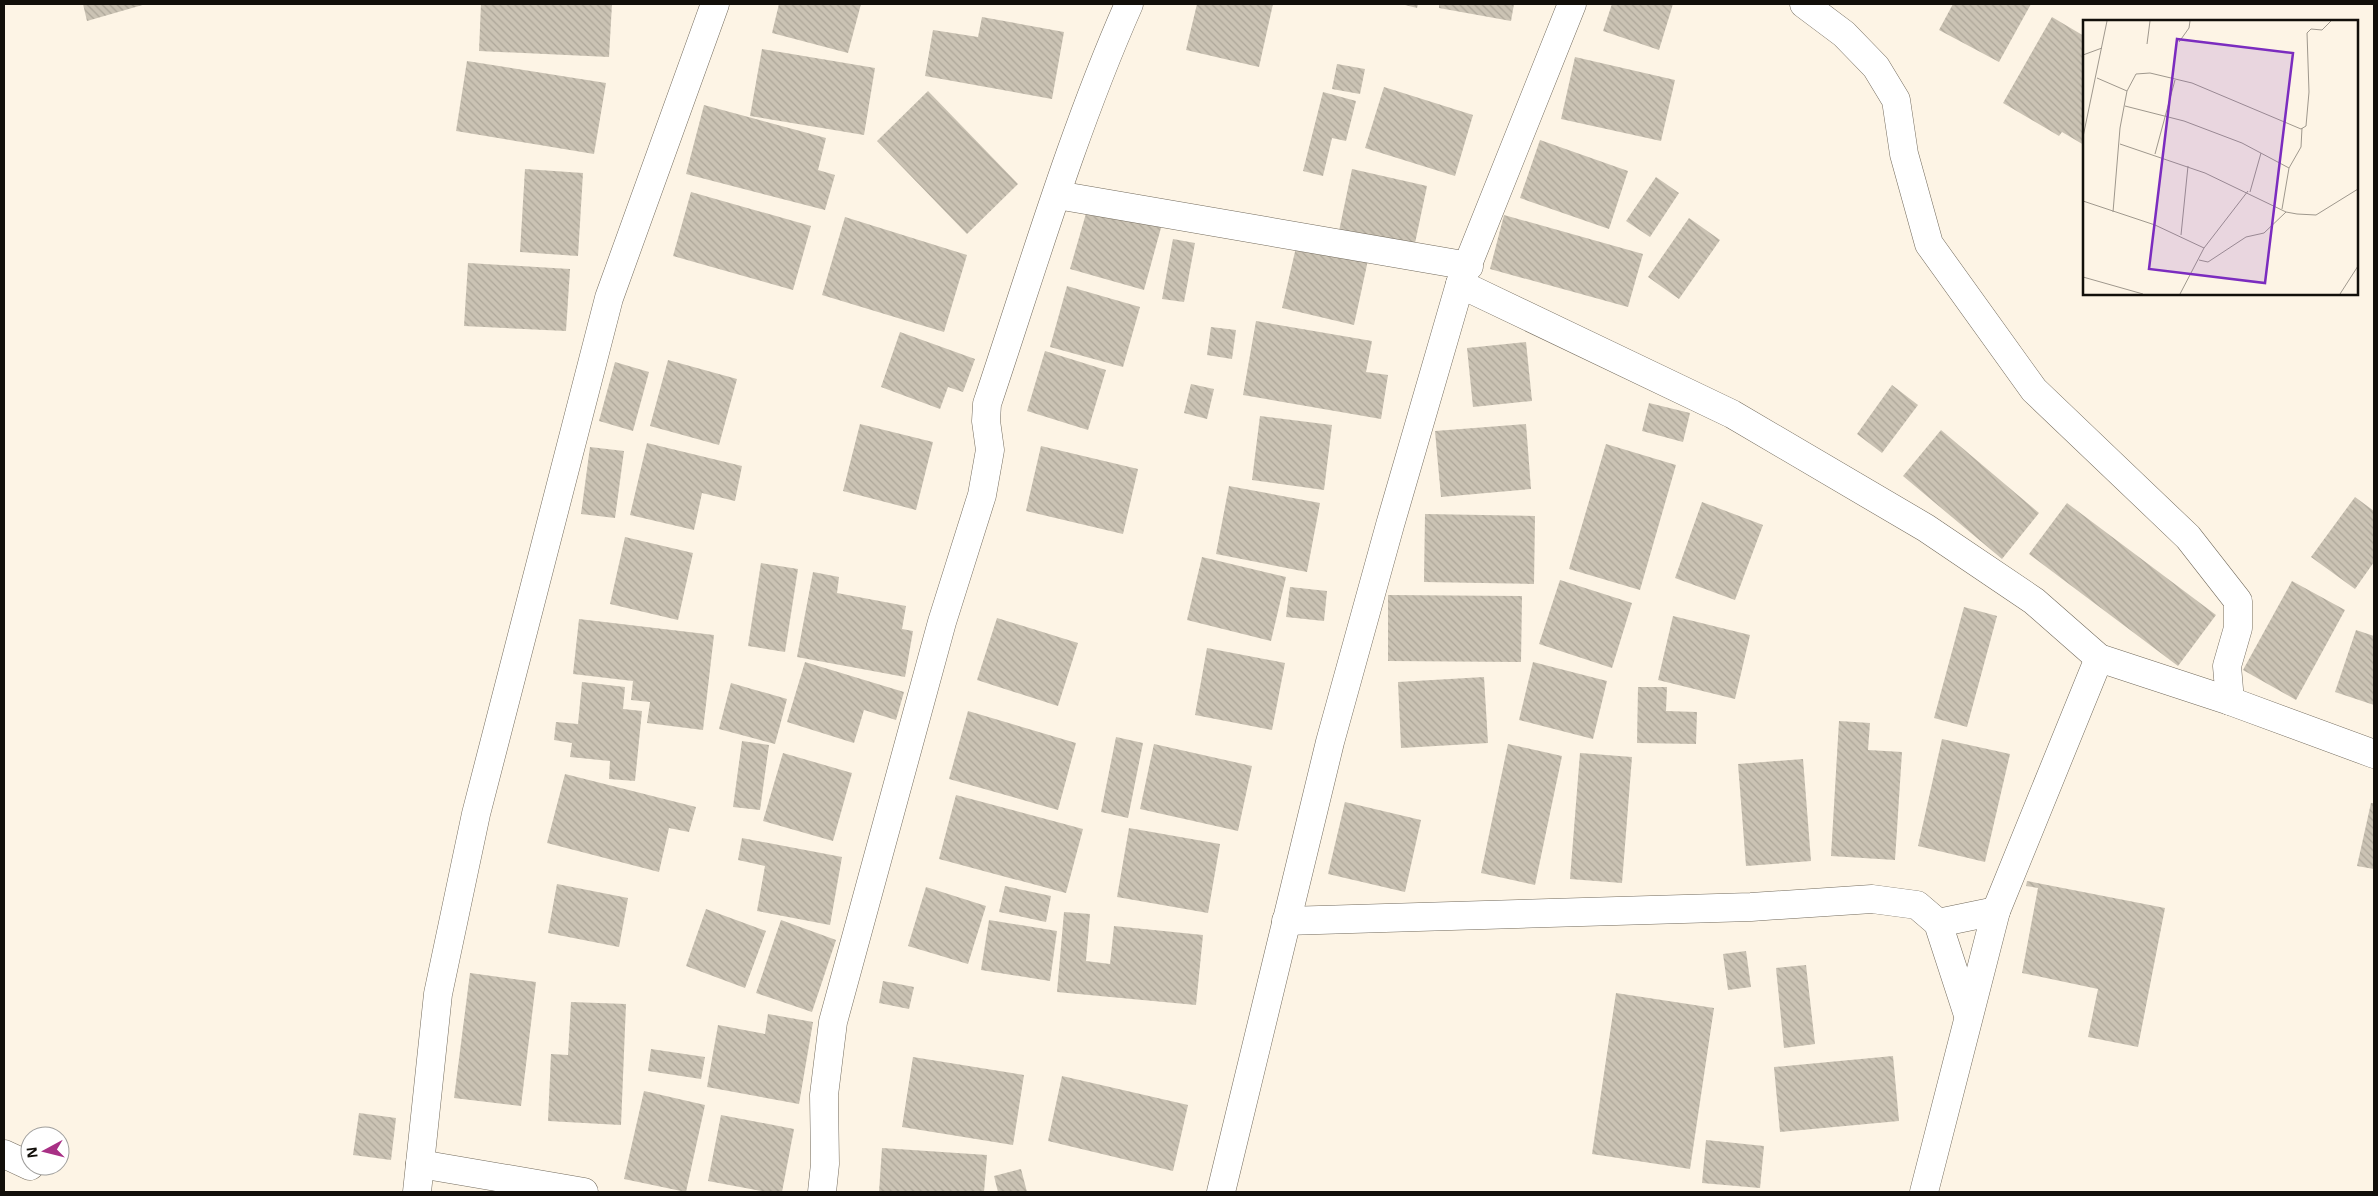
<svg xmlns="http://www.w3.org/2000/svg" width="2378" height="1196" font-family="'Noto Sans',sans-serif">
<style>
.building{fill:url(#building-back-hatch)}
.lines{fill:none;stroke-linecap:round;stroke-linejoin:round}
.minor-casing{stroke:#736b5d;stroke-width:29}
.minor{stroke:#fff;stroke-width:28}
.inset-road{fill:none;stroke:#9f988d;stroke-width:1}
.view{fill:#7b2cbf;fill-opacity:0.15;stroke:#7b2cbf;stroke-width:2.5}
.inset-edge{fill:none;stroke:#120f0a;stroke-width:2.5}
</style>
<defs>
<pattern id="building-back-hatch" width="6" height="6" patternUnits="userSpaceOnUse" patternTransform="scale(1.25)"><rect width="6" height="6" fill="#cbc3b4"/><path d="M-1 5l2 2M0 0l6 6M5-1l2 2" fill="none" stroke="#ada699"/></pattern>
</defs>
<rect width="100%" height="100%" fill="#fdf4e5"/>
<g class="building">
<path d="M83 4H146L87 21Z"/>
<path d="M481 4H612L609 57 479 51Z"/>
<path d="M779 4H861L848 53 772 33Z"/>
<path d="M1197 4H1273L1259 67 1186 50Z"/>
<path d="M1401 4H1418L1417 8Z"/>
<path d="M1439 4H1514L1511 21 1439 8Z"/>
<path d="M1612 4H1673L1659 50 1603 31Z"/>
<path d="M1953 4H2031L1999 62 1939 30Z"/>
<path d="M982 17 1064 32 1052 99 925 76 933 30 978 37Z"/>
<path d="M2052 17 2084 36V145L2062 132 2059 136 2003 103Z"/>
<path d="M762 49 875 68 864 135 750 116Z"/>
<path d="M1575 57 1675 80 1661 141 1561 119Z"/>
<path d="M467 61 606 83 594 154 456 131Z"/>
<path d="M1337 64 1365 69 1360 94 1332 89Z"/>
<path d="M1384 87 1473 115 1455 176 1365 148Z"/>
<path d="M928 91 1018 184 967 234 877 141Z"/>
<path d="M1323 92 1356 101 1346 141 1332 138 1323 176 1303 171Z"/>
<path d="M704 105 826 138 818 170 835 175 825 210 686 174Z"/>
<path d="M1540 140 1628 171 1609 229 1520 198Z"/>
<path d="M525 169 583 173 578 256 520 252Z"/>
<path d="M1352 169 1427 186 1414 248 1339 231Z"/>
<path d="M1656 177 1679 193 1650 237 1626 221Z"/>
<path d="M691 192 811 226 793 290 673 256Z"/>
<path d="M1089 203 1162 224 1144 290 1070 269Z"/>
<path d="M1504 215 1643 254 1628 307 1490 269Z"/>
<path d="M845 217 967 255 944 332 822 295Z"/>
<path d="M1689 218 1720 240 1679 299 1648 277Z"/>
<path d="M1173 239 1195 243 1184 302 1162 299Z"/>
<path d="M1297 243 1368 260 1354 325 1282 308Z"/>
<path d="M468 263 570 269 566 331 464 326Z"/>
<path d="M1067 286 1140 307 1123 367 1050 347Z"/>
<path d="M1256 321 1372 341 1366 372 1388 375 1381 419 1243 395Z"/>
<path d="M1211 327 1236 330 1232 359 1207 355Z"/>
<path d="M900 332 975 359 963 392 948 387 940 409 881 387Z"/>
<path d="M1526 342 1532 401 1473 407 1467 348Z"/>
<path d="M1045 351 1106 370 1088 430 1027 411Z"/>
<path d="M668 360 737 379 719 445 650 426Z"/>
<path d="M615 362 649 372 633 431 599 421Z"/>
<path d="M1191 384 1214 389 1207 419 1184 413Z"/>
<path d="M1892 385 1918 405 1882 453 1857 434Z"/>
<path d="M1649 403 1690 413 1683 442 1642 431Z"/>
<path d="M1260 416 1332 425 1324 490 1252 480Z"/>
<path d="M860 424 933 442 916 510 843 491Z"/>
<path d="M1526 424 1531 489 1441 497 1435 431Z"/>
<path d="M1941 430 2039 513 2002 559 1903 476Z"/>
<path d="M647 443 742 466 735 501 702 493 694 530 630 515Z"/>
<path d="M1606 444 1676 465 1640 590 1569 569Z"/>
<path d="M1041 446 1138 469 1123 534 1026 511Z"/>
<path d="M590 447 624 451 615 518 581 514Z"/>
<path d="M1229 486 1320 503 1307 572 1216 554Z"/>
<path d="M2355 497 2374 511V562L2355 589 2311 557Z"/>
<path d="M1702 502 1763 525 1735 600 1675 578Z"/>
<path d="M2067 503 2216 615 2178 666 2029 554Z"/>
<path d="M1425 514 1535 516 1534 584 1424 582Z"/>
<path d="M625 537 693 553 678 620 610 604Z"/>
<path d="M1202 557 1286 577 1271 641 1187 620Z"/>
<path d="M761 563 798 569 785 652 748 646Z"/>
<path d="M813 572 839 577 837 593 906 606 902 629 913 631 905 677 797 657Z"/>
<path d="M1560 580 1632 603 1612 668 1539 644Z"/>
<path d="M2292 581 2345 610 2296 700 2243 670Z"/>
<path d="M1290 587 1327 591 1324 621 1286 617Z"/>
<path d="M1388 595 1522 596 1521 662 1388 661Z"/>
<path d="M1964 607 1997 616 1967 727 1934 718Z"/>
<path d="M1673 616 1750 635 1735 699 1658 680Z"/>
<path d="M997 618 1078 643 1058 706 977 680Z"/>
<path d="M579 619 714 635 703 730 647 723 650 702 631 700 633 681 573 674Z"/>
<path d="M2356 630 2374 636V705L2335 692Z"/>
<path d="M1207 648 1285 663 1272 730 1195 715Z"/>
<path d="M805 662 904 692 896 720 864 710 854 743 787 722Z"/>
<path d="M1533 662 1607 681 1593 739 1519 720Z"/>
<path d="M1484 677 1488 743 1401 748 1398 682Z"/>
<path d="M582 682 625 687 623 709 642 711 635 781 609 779 610 761 570 757 572 743 554 740 556 722 578 724Z"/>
<path d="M731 683 787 699 775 744 719 729Z"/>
<path d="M1638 687H1667L1666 711 1697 712 1696 744 1637 743Z"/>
<path d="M968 711 1076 743 1058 810 949 779Z"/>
<path d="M1839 721 1870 723 1868 750 1902 752 1895 860 1831 856Z"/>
<path d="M1116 737 1143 743 1128 818 1101 812Z"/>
<path d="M1942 739 2010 754 1985 862 1918 846Z"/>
<path d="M742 741 769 745 760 810 733 807Z"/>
<path d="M1154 744 1252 766 1238 831 1140 809Z"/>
<path d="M1508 744 1562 756 1535 885 1481 873Z"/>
<path d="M783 753 852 773 833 841 763 821Z"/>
<path d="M1580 753 1632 757 1622 883 1570 879Z"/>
<path d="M1803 759 1811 861 1746 866 1738 764Z"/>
<path d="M565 774 696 807 689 832 669 828 659 872 547 843Z"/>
<path d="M956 795 1083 829 1066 893 939 859Z"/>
<path d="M1345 802 1421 820 1405 892 1328 874Z"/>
<path d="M2371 803H2374V869L2357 866Z"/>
<path d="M1129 828 1220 844 1208 913 1117 897Z"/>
<path d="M742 838 842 857 830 925 757 911 765 866 738 860Z"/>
<path d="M2027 881 2165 908 2138 1047 2088 1037 2098 989 2022 973 2038 888 2026 886Z"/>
<path d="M557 884 628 898 619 947 548 933Z"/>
<path d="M1005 886 1051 896 1046 922 999 912Z"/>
<path d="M926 887 986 906 968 964 908 946Z"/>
<path d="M706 909 766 931 745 988 686 966Z"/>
<path d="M1064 912 1090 914 1086 961 1110 964 1114 926 1203 935 1196 1005 1057 992Z"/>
<path d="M781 920 836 940 812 1012 756 993Z"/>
<path d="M989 920 1057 931 1050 981 981 970Z"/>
<path d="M1746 951 1751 987 1728 990 1723 954Z"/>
<path d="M1806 965 1815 1044 1784 1048 1776 968Z"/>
<path d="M470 973 536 982 521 1106 454 1098Z"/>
<path d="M883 981 914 987 909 1009 879 1003Z"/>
<path d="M1616 993 1714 1008 1690 1169 1592 1154Z"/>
<path d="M571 1002 626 1004 621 1125 548 1121 551 1054 568 1055Z"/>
<path d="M768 1014 813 1022 799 1104 707 1087 718 1025 765 1034Z"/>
<path d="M651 1049 705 1057 701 1079 648 1071Z"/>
<path d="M1893 1056 1899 1121 1780 1132 1774 1067Z"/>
<path d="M913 1057 1024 1075 1013 1145 902 1127Z"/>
<path d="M1062 1076 1188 1105 1173 1171 1048 1141Z"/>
<path d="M644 1091 705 1105 686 1192 624 1179Z"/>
<path d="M359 1113 396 1118 391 1160 353 1155Z"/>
<path d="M721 1115 794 1129 782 1192H766L708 1181Z"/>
<path d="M1706 1140 1764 1146 1760 1188 1702 1183Z"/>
<path d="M882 1148 987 1155 984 1192H879Z"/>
<path d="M1021 1169 1027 1192H998L994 1176Z"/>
</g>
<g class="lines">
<defs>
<g id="minor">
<path d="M1804 4 1844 34 1876 67 1896 100 1904 154 1929 244 2034 390 2188 537 2238 601V628L2227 666 2230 701"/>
<path d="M1057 195 1469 266"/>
<path d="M1460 284 1732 414 1926 528 2034 601 2099 658 2230 701 2374 754"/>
<path d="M1286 921 1751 907 1872 899 1917 905 1938 923 1968 1015"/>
<path d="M1938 923 1996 911"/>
<path d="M4 1154 30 1166"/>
<path d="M420 1164 584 1192"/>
<path d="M417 1192 438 994 476 814 609 298 715 4"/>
<path d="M822 1192 825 1164 824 1095 833 1022 942 622 982 495 990 450 986 421 987 404C1032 270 1072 133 1129 4"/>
<path d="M1221 1192 1330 742 1390 525 1460 284 1572 4"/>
<path d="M1924 1192 1996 911 2099 658"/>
</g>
</defs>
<use href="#minor" class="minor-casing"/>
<use href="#minor" class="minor"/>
</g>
<g transform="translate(2083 20)">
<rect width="275" height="275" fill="#fdf4e5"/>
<path class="inset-road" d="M96 22 106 8 107 1M64 24 67 1M0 35 19 28M14 58 44 71M42 86 101 101 159 123 206 148M0 117 24 1M37 124 122 153 203 192 214 194 233 195 275 169M72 134 92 60M167 172 178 133M0 181 72 205 121 228M199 189 206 148 218 127 219 108M30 192 37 108 44 71 53 54 67 53 109 63 218 109 223 106 226 72 224 13 228 9 239 10 248 1M98 215 105 146M116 240 125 242 163 217 181 213 203 192M0 257 60 274M97 274 121 228 165 171M257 274 275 246"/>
<path class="view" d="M94 19 210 33 182 263 66 249Z"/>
<rect width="275" height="275" class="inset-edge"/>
</g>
<rect width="2378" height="1196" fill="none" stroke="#120f0a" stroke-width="10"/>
<g transform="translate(45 1151) rotate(263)"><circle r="24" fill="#ffffff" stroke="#a09f9d"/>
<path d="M0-4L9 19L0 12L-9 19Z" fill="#a83085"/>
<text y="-8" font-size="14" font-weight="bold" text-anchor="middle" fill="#120f0a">N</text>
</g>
</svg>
